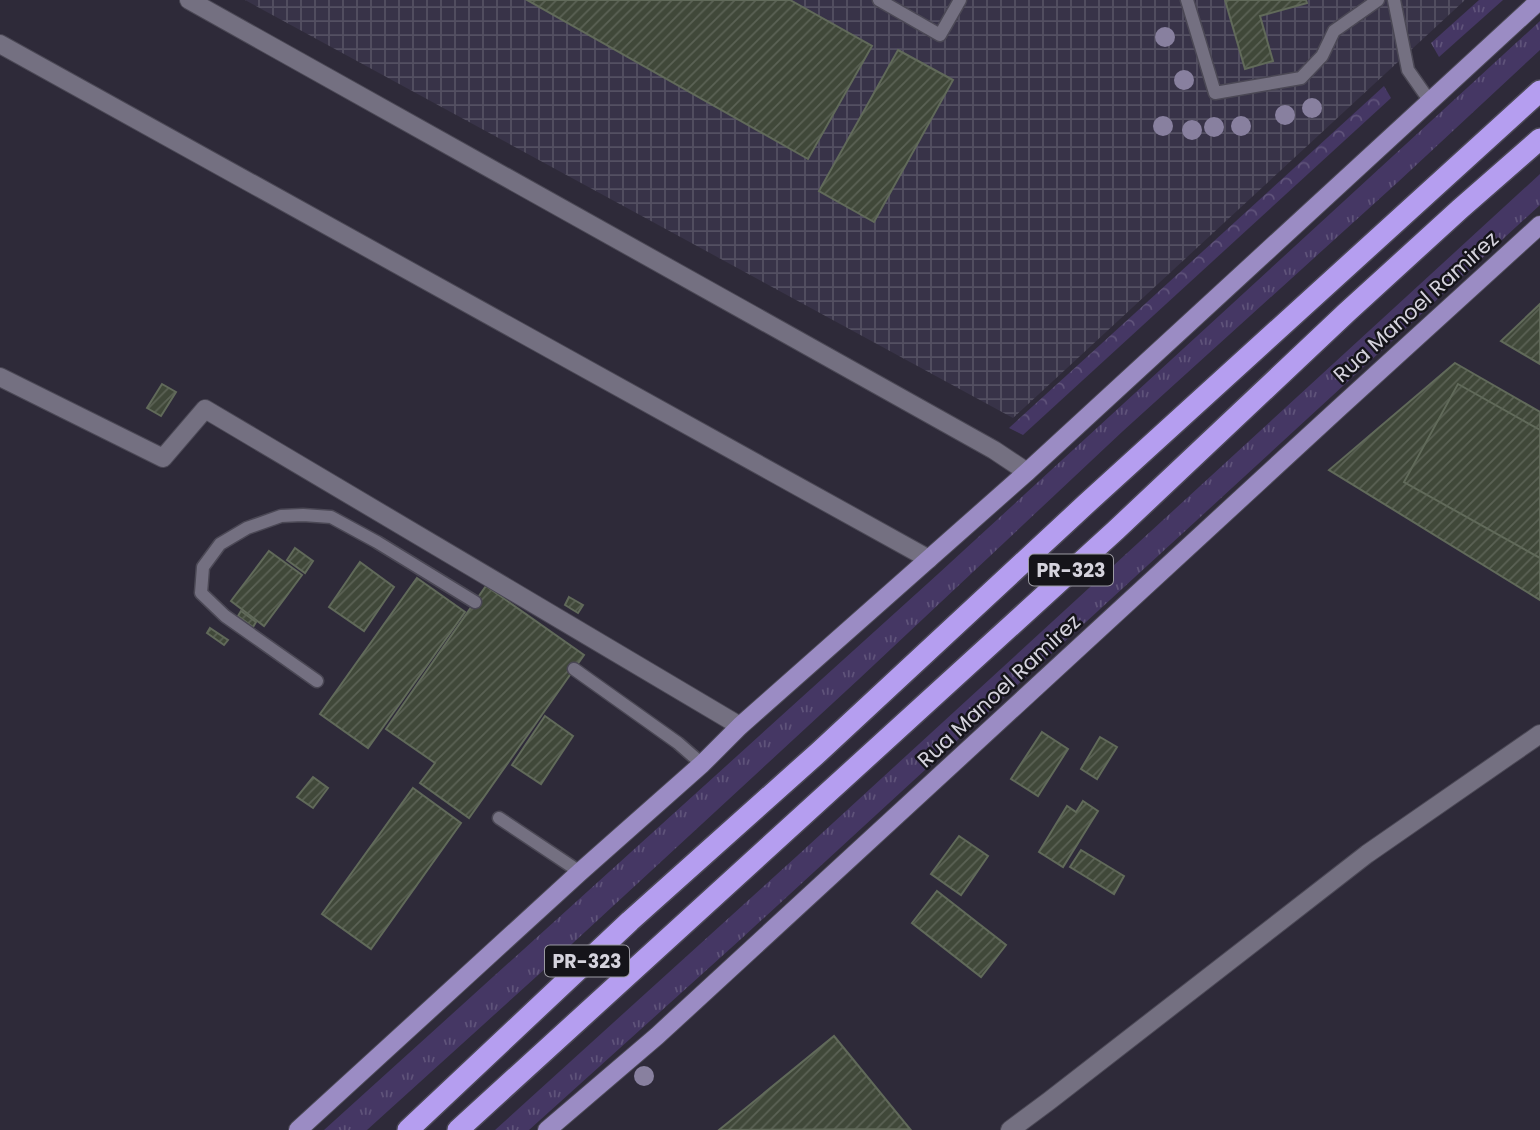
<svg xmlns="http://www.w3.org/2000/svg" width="1540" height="1130" font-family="Poppins,sans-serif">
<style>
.industrial{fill:url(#industrial-grid)}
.grass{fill:url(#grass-tufts)}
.park{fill:url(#park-crowns)}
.building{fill:url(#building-hatch);stroke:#616a5a;stroke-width:2}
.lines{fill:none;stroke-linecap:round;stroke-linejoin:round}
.lane-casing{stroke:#4b4855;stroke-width:15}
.street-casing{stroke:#4b4855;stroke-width:20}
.primary-casing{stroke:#4b4855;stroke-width:20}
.highway-casing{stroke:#4b4855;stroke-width:24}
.lane{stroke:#747081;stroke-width:12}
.street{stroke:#747081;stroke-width:18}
.primary{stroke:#9b8cc4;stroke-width:18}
.highway{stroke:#b59ef0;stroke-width:21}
.tree{fill:#88809f}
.labels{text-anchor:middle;stroke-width:5;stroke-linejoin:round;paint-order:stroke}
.shield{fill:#15141a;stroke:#9b9aa2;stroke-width:2}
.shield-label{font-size:19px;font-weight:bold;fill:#d5d3dd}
.street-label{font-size:21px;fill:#d5d3dd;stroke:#15141a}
</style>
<defs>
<pattern id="industrial-grid" width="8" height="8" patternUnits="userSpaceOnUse" patternTransform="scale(1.75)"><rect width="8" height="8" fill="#383348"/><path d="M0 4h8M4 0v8" fill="none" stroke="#545062"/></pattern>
<pattern id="grass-tufts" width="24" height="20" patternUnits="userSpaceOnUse" patternTransform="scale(1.75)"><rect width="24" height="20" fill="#453764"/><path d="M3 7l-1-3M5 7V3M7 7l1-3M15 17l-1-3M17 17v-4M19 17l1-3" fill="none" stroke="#5f537a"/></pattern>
<pattern id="park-crowns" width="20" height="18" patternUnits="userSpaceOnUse" patternTransform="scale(1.75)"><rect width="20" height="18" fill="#453764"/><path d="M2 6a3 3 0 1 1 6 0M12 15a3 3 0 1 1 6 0" fill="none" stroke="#5f537a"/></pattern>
<pattern id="building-hatch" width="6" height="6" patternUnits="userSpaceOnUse" patternTransform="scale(1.75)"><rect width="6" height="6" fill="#404839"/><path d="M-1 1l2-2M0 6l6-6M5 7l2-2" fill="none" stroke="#5b6255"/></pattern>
</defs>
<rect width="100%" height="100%" fill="#2e2a39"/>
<path class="industrial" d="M245 0H1465L1013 418Z"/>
<g class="grass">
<path d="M1479 0H1503L1439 57 1431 43Z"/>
<path d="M1540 21V50L1398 182 1123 431 859 679 547 967 367 1130H324L938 574Z"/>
<path d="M1540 174V205L741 939 529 1130H495L797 856Z"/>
</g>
<path class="park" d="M1384 86 1391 98 1023 435 1009 428Z"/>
<g class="building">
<path d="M527 0H790L872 46 808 159Z"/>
<path d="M1225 0H1306L1307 3 1260 16 1273 61 1245 69Z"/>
<path d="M898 50 953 80 874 222 819 191Z"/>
<path d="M1540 304V364L1501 341Z"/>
<path d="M1455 363 1540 412V600L1329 470Z"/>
<path d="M162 384 176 392 161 416 147 408Z"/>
<path d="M1458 384 1540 430V558L1404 482Z"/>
<path d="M295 548 313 561 305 573 287 560Z"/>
<path d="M269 551 302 575 264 626 231 601Z"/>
<path d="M360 562 394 587 364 631 329 607Z"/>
<path d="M417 578 465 612 368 748 320 714Z"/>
<path d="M486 586 584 655 469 818 420 783 435 763 386 729Z"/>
<path d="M569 597 583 605 578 613 565 605Z"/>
<path d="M241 611 256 622 253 627 238 616Z"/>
<path d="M210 628 228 640 224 645 207 633Z"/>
<path d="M545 716 573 736 541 784 512 765Z"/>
<path d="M1042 732 1068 749 1038 796 1011 779Z"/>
<path d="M1100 737 1117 747 1097 779 1081 769Z"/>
<path d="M313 777 328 788 313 808 297 797Z"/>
<path d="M413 788 461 823 371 949 322 914Z"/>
<path d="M1083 801 1098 811 1063 867 1039 852 1067 806 1076 812Z"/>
<path d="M959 836 988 856 961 895 931 874Z"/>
<path d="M1081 850 1124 876 1114 894 1070 867Z"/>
<path d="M937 891 1006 945 981 977 912 923Z"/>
<path d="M834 1036 910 1129 719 1130Z"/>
</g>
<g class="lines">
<defs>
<g id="lane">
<path d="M879 0 940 35 960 0"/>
<path d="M1187 0 1215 93 1301 78 1322 56 1334 31 1378 0"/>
<path d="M1394 0 1408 70 1429 100"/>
<path d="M574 669 678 743 702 764"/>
<path d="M317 681 225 616 201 593 203 567 220 544 247 528 281 516 303 515 331 517 377 542 475 602"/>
<path d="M499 818 580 872"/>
</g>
<g id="street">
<path d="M189 0 994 450 1027 472"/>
<path d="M0 44 929 559"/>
<path d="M0 377 163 458 205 409 740 726"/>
<path d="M1010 1130 1049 1101 1367 854 1540 734"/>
</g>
<g id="primary">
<path d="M298 1130 580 872 702 764 740 726 1027 472 1540 0"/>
<path d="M547 1130 657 1036 1338 409 1540 225"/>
</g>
<g id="highway">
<path d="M408 1130 630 921 819 752 1086 504 1540 91"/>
<path d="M458 1130 1116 530 1346 313 1460 209 1540 139"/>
</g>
</defs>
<use href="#lane" class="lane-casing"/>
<use href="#street" class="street-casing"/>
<use href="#primary" class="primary-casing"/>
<use href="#highway" class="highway-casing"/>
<use href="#lane" class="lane"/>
<use href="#street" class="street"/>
<use href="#primary" class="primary"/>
<use href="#highway" class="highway"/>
</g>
<g class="tree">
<circle cx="1165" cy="37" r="10"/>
<circle cx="1184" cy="80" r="10"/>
<circle cx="1312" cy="108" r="10"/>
<circle cx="1285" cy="115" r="10"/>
<circle cx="1163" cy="126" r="10"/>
<circle cx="1241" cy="126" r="10"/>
<circle cx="1214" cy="127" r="10"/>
<circle cx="1192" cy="130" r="10"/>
<circle cx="644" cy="1076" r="10"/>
</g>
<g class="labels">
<g class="shield">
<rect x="1029" y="554.5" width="84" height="31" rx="5"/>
<rect x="545" y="945.5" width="84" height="31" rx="5"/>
</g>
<g class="shield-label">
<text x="1071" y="577">PR-323</text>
<text x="587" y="968">PR-323</text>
</g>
<g class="street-label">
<text transform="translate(1416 307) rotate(-42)" y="7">Rua Manoel Ramirez</text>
<text transform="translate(999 691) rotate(-43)" y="7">Rua Manoel Ramirez</text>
</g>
</g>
</svg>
